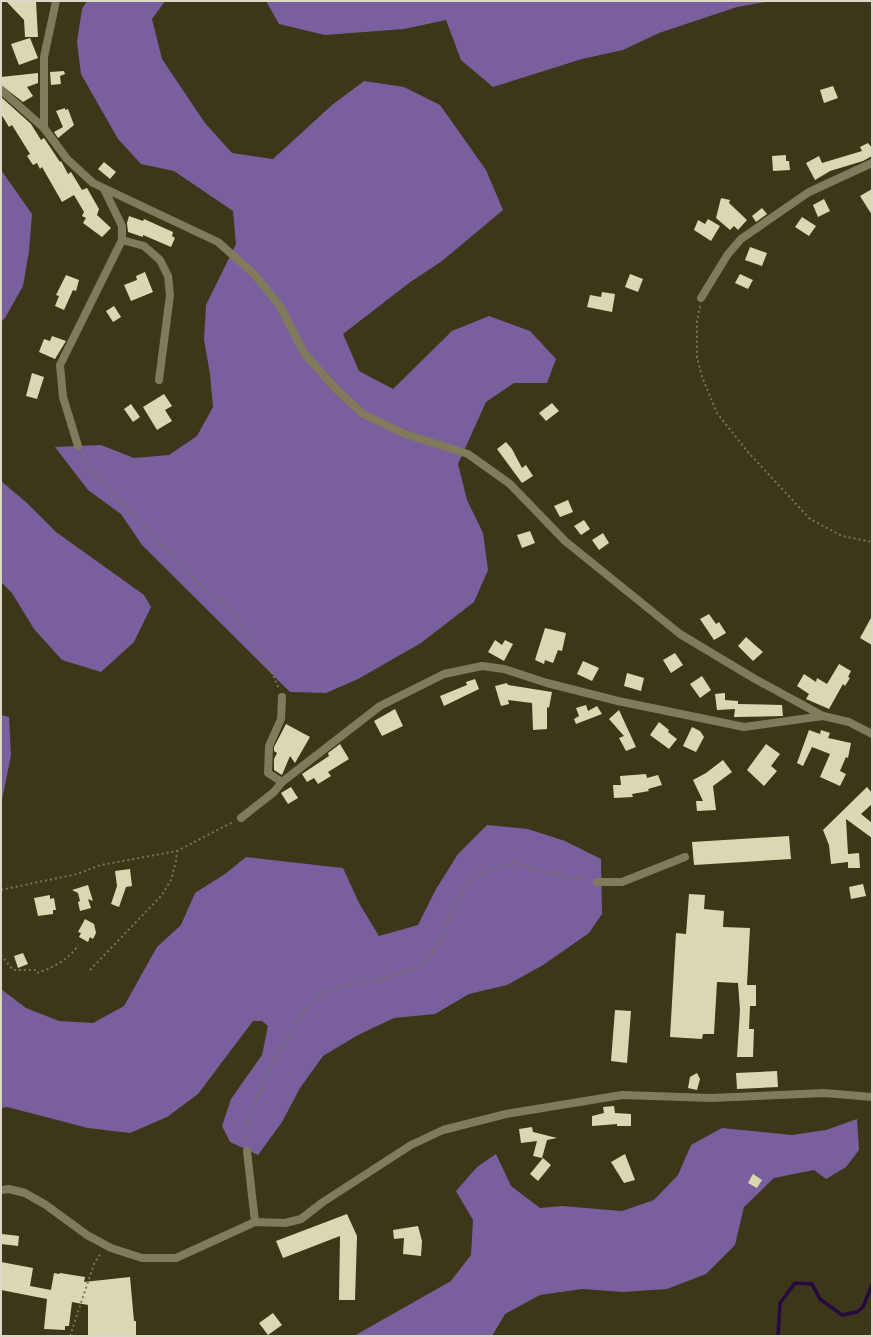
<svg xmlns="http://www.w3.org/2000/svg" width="873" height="1337" font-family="Commissioner,sans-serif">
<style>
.forest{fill:#7a5f9f}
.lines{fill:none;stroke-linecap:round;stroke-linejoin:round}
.stream{stroke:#270842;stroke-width:3.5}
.building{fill:#dcd7b3}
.path{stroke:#7a765c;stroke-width:2;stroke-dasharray:2 3;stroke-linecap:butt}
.street{stroke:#807b5c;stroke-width:8}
</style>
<rect width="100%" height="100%" fill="#3c3718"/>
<g class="forest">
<path d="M87 1H165L152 19 162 59 205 123 232 153 273 159 332 105 364 81 404 87 440 105 486 170 503 210 442 261 409 283 343 334 359 371 393 389 452 331 489 316 530 331 556 359 547 383H514L486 402 458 464 467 500 483 533 488 570 474 602 421 643 358 679 326 693 290 692 142 545 121 514 88 490 55 447 101 445 134 458 169 455 197 436 213 407 210 374 204 340 206 305 236 244 233 211 174 171 141 164 118 139 81 74 77 42 82 9Z"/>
<path d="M266 1H772L737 7 659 33 623 50 582 59 493 87 461 60 446 20 404 29 325 35 279 24Z"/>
<path d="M1 170 32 214 29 251 23 286 5 318 1 322Z"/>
<path d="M1 481 27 503 56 532 144 595 151 607 134 642 101 672 62 660 34 629 12 593 1 582Z"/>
<path d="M1 715 9 717 11 755 1 805Z"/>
<path d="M487 825 528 829 565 841 601 859 602 914 589 933 543 965 507 985 469 994 435 1014 394 1018 358 1035 323 1056 300 1088 282 1122 258 1155 230 1142 222 1126 231 1099 262 1055 268 1026 262 1021H253L198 1094 167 1117 130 1133 88 1128 7 1107 1 1108V989L26 1008 59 1021 93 1023 124 1006 157 947 181 925 195 893 225 874 246 857 343 868 359 903 379 936 418 925 436 889 458 854Z"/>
<path d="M857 1119 859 1150 846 1167 826 1179 814 1170 774 1178 744 1207 735 1245 706 1274 667 1289 623 1292 582 1289 540 1295 505 1314 492 1336H354L451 1281 471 1255 473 1220 456 1191 477 1167 496 1154 511 1186 540 1208 562 1206 622 1211 654 1200 678 1175 691 1145 722 1128 792 1135 826 1130Z"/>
</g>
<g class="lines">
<path class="stream" d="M778 1336 780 1303 795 1283 812 1284 820 1299 842 1315 857 1312 863 1307 872 1285"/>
</g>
<g class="building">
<path d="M6 1H36L38 37H25L24 20Z"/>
<path d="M30 38 38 58 19 65 11 44Z"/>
<path d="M64 71 65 74 60 76 61 84 51 85 50 72Z"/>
<path d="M38 73V83L27 87 33 96 23 102 1 85V77Z"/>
<path d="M833 86 838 98 824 103 820 90Z"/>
<path d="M1 97 31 124 41 140 44 138 60 162 61 161 68 174 71 172 82 190 87 188 99 209 97 215 111 228 102 237 83 223 86 218 82 216 84 212 74 195 62 202 42 167 40 169 37 163 33 165 27 156 30 154 12 125 9 127 1 114Z"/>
<path d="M65 108V110L68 109 74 125 58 138 54 132 63 127 56 111Z"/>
<path d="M868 143 872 148V156L863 161 830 171 815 180 806 163 819 156 822 163 862 151 860 147Z"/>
<path d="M786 155V161H789L790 170 773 171 772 156Z"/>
<path d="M104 162 116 172 110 179 98 169Z"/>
<path d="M872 189V215L860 196Z"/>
<path d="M721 198 730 200 729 203 747 220 738 230 734 226 730 230 716 218Z"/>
<path d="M824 199 830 211 818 217 813 205Z"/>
<path d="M762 208 767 214 756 222 752 216Z"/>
<path d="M129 216 143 221 144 219 173 232 172 236 175 238 171 247 143 235V237L128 232 127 223Z"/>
<path d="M802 217 816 226 809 236 795 227Z"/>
<path d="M708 219 720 226 711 241 694 230 698 220 705 224Z"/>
<path d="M750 247 767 253 762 266 745 260Z"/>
<path d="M145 272 153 292 131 301 124 285 137 280 136 276Z"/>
<path d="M630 274 643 279 638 292 625 287Z"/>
<path d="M740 274 753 280 748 289 735 283Z"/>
<path d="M66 275 79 280 76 291 73 290 64 310 55 306 59 296 56 295Z"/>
<path d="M602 292 615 294 612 312 587 307 590 295 601 297Z"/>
<path d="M114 306 121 317 113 322 106 311Z"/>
<path d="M52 336 66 341 55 359 39 352 44 339 50 341Z"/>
<path d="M32 373 44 377 37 399 26 396Z"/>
<path d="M164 394 172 406 165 410 172 421 157 430 143 407Z"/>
<path d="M552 403 559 411 546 421 539 413Z"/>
<path d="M131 404 140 417 133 422 124 409Z"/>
<path d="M506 442 512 449 522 468 526 465 533 476 522 483 497 449Z"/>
<path d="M568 500 573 512 560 517 554 506Z"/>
<path d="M584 520 590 529 581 535 574 526Z"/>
<path d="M530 531 535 543 522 548 517 535Z"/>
<path d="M603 533 609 543 599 550 592 540Z"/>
<path d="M709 614 716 624 719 622 726 633 714 640 700 619Z"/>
<path d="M872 616V645L860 638Z"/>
<path d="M545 628 566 633 562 651 558 650 553 663 545 660 544 664 535 660Z"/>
<path d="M746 637 763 652 753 661 738 646Z"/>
<path d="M495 640 502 645 505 640 513 644 504 661 488 652Z"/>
<path d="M675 653 683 665 671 673 663 660Z"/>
<path d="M583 661 599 668 592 681 577 674Z"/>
<path d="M839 664 851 671 848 677 850 678 845 686 843 684 829 709 806 699 809 694 797 686 804 674 816 682 817 678 827 684Z"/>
<path d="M627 673 644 678 641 691 624 686Z"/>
<path d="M702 676 711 690 700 698 690 684Z"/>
<path d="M475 679 479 689 444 706 440 696 467 685 466 682Z"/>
<path d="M507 683 508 685 552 692 549 708 547 707V729L533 730 532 703 508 700 509 704 501 706 495 686Z"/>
<path d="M725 693V700L738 701V704L782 705 783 716 734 717 735 709 717 710 715 694Z"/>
<path d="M586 705 588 711 597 706 602 714 576 724 574 719 579 716 576 708Z"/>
<path d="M395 709 403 726 382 736 374 721Z"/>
<path d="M619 710 636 747 626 751 619 738 624 736 609 719Z"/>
<path d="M659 722 669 730 668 732 677 739 669 749 650 735Z"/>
<path d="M286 724 310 737 295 763 290 756 282 775 274 770V759L277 753 274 751V747Z"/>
<path d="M692 727 700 731 704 737 696 752 683 746Z"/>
<path d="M809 730 820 734 821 730 830 733 828 738 851 743 848 758 846 757 840 771 846 774 840 786 820 777 830 754 812 747 803 766 797 763Z"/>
<path d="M340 744 349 759 328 772 331 776 318 784 314 778 307 782 302 774 329 756 328 753Z"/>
<path d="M766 744 780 754 771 766 777 771 764 786 747 770Z"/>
<path d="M723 760 732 772 713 786 716 810 697 811 696 801H703L693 780 706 773Z"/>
<path d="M646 774 647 778 658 775 662 785 648 789 649 791 632 794 633 797 614 798 613 785H621L620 776Z"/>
<path d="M291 787 298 798 288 804 281 793Z"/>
<path d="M867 787 872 793V804L861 814 872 823V838L846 819 848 854 859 853 860 868H848V862L831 864 829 845 823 830Z"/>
<path d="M789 836 791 859 694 865 692 842Z"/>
<path d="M130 869 132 886 126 887 119 907 111 904 117 886 115 871Z"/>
<path d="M863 884 866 896 851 899 849 887Z"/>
<path d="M88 885 93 901 88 899 91 908 80 911 78 902 80 901 78 893 72 890Z"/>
<path d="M689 894 705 895 704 909 724 911 723 927 750 928 747 985H756V1006H750L749 1029H754L753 1057H737L740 1010 738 983 717 982 714 1034H703L702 1039 670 1037 676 933 686 934Z"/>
<path d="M50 895V899L54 898 56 910H53V914L38 916 34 898Z"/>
<path d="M85 919 94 924 96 933 93 939 90 937 88 942 79 937 81 933 78 932Z"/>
<path d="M23 953 28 964 18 968 14 956Z"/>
<path d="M615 1010 631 1011 627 1063 611 1061Z"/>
<path d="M777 1071 778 1087 737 1089 736 1073Z"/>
<path d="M697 1073 700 1079 697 1090 688 1088 690 1077Z"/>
<path d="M614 1106 615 1113 631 1114V1126H617V1124L592 1126V1116L604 1113 603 1107Z"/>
<path d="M532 1127 533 1132 557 1138 547 1140 542 1158 533 1156 537 1141 521 1143 519 1129Z"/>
<path d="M625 1154 635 1180 624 1183 611 1162Z"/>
<path d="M543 1158 551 1165 538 1181 530 1174Z"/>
<path d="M753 1174 762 1180 757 1188 748 1183Z"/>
<path d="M347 1214 357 1236 355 1300H339L340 1236 283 1258 276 1241Z"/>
<path d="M418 1226 422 1241 421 1256 403 1254 404 1238 394 1239 393 1230Z"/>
<path d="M2 1234 19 1236 18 1246 1 1244Z"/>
<path d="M1 1262 33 1268 30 1286 51 1290 54 1273 59 1274 60 1273 85 1277 84 1282 130 1277 134 1321H136V1336H88V1305L72 1302 69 1326H65V1330L44 1329 47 1299 1 1290Z"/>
<path d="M273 1313 282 1325 268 1335 259 1323Z"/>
</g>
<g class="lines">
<g class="path">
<path d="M700 306 697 322V357L702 377 717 413 747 451 810 519 842 536 872 542"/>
<path d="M83 454 90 469 202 587 232 610 272 673 279 689"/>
<path d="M1 890 77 874 101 865 177 851 233 822"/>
<path d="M1 955 13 970H35L37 973C51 969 71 958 78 945"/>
<path d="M90 970 162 895 171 880 176 861 177 851"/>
<path d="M247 1142V1128L253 1105 275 1058 306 1007 325 992 345 985 380 979 418 968 429 958 445 931 453 906 473 876 499 867 515 863 546 872 588 880"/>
<path d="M70 1336 94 1264 101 1253"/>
</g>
<g class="street">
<path d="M1 90 44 128 67 159 93 183 218 242 254 274 280 306 304 353 335 388 363 414 405 434 468 454 510 484 565 541 680 634 755 679 823 716 849 722 872 734"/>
<path d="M44 128V57L56 1"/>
<path d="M122 240 144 246 160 260 168 276 170 295 159 380"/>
<path d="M701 298 728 254 741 239 809 192 872 163"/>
<path d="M78 446 63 397 60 365 122 240V226L104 189"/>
<path d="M282 697 281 719 269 746 268 773 282 782"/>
<path d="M241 818 274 792 282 782 380 706 444 674 482 666 504 669 547 683 618 701 744 727 823 716"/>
<path d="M597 882H622L685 857"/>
<path d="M247 1151 255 1222"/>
<path d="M1 1190 9 1189 25 1193 46 1205 87 1235 111 1248 142 1258H176L255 1222 285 1223 301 1219 323 1202 411 1145 443 1130 506 1114 622 1095 711 1098 824 1093 872 1097"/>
</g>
</g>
<rect width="873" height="1337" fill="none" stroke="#dbd8c6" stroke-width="4"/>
</svg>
